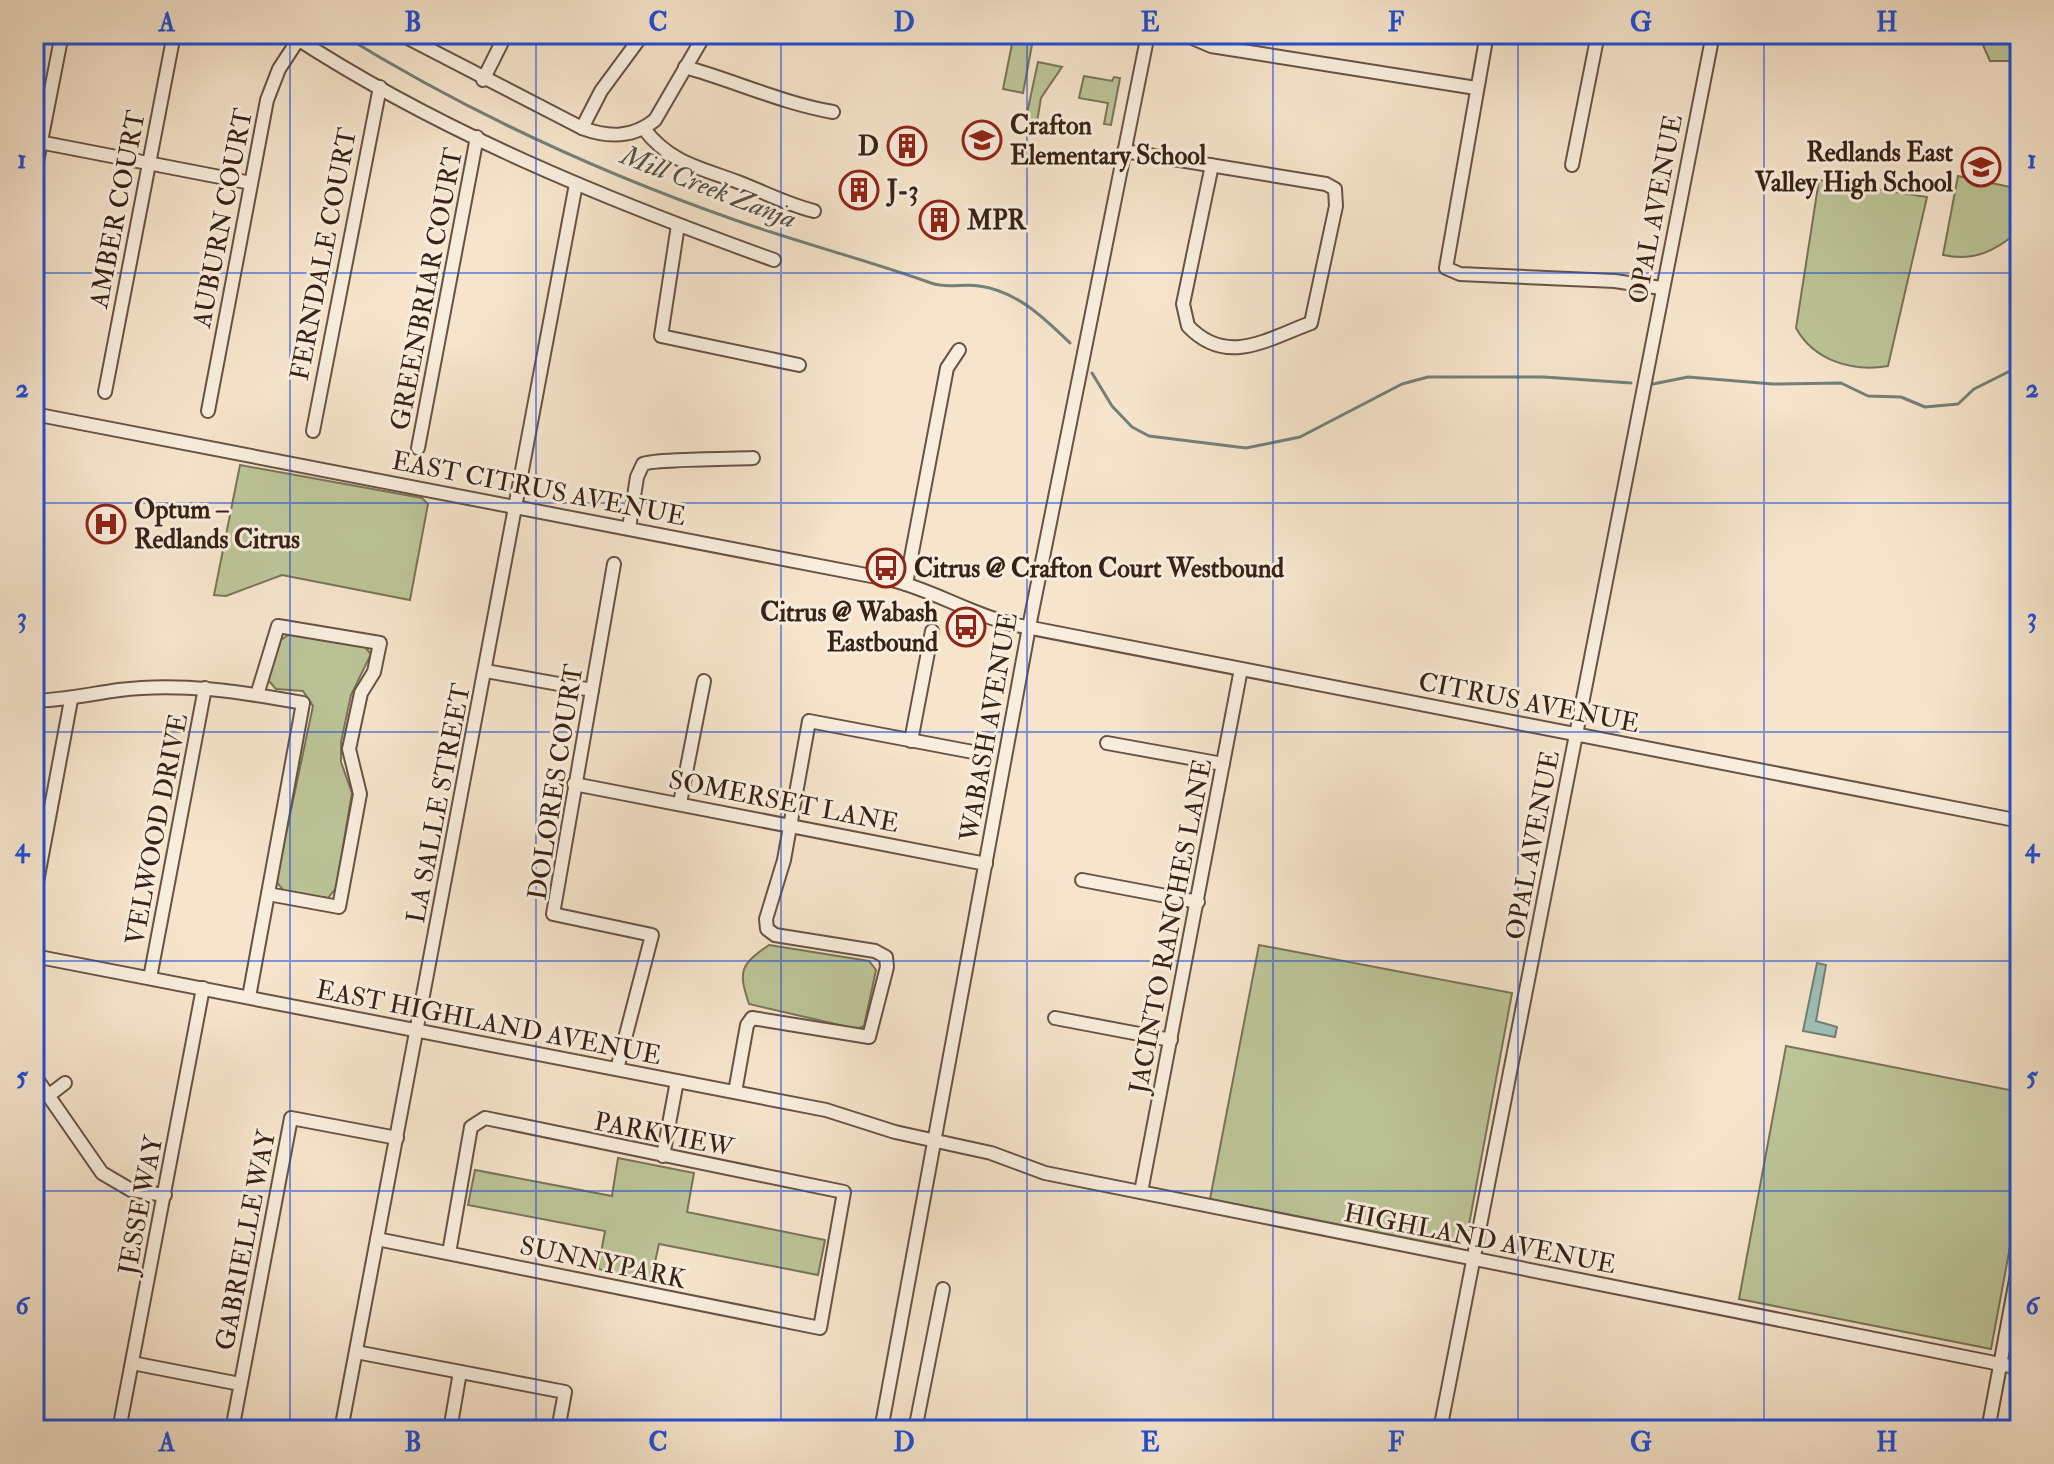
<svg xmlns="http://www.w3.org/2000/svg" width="2054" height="1464" font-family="'IM FELL Double Pica',serif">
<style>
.green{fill:#bcc598;stroke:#7a7457;stroke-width:2}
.water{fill:#9dbfb6;stroke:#748076;stroke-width:2}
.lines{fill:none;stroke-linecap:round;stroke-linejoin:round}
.stream{stroke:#748076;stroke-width:3}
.minor-casing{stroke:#675344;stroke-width:16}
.minor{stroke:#f9eede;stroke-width:12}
.grid{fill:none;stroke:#1d4ed8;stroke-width:2;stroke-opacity:0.55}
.labels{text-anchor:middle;stroke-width:6;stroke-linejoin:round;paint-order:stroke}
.poi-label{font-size:26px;font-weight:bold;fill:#372216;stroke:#f9eede;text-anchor:start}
.street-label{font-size:26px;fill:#372216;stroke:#f9eede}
.water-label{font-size:28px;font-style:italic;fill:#565146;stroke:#f9eede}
.neatline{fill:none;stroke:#1d4ed8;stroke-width:3}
.grid-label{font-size:26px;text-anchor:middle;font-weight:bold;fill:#1d4ed8}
</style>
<rect width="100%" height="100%" fill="#f6e5cc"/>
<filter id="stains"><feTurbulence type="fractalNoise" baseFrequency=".0025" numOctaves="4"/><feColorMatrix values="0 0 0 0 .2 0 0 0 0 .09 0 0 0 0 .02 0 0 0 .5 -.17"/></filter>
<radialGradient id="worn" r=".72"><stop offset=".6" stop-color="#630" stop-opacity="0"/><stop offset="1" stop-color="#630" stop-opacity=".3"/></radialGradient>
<g class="green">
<path d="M1014 34H1034L1023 93 1003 89Z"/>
<path d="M1978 34H2020V61H1990Z"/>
<path d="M1038 62 1062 67 1041 98 1037 122 1026 118Z"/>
<path d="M1084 76 1112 81 1114 77 1120 78 1111 125 1104 124 1108 103 1079 98Z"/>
<path d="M1958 176 2020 189 2019 231C1995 251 1974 262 1943 255Z"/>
<path d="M1819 180 1927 197 1888 366C1853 372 1814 361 1796 328Z"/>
<path d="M240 465 422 498 428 504 410 600 282 575 226 596 214 595Z"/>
<path d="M290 634 364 646 371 654 351 695 341 742V762L352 793 336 888 328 898 284 891 276 881 313 706 303 691 276 689 267 679 281 640Z"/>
<path d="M769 945 869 961 876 970 864 1026 857 1029 749 1004C738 971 740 965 769 945Z"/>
<path d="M1259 945 1512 993 1468 1230 1448 1247 1210 1199Z"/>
<path d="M1786 1046 2020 1092V1193L1991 1349 1739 1299Z"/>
<path d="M618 1158 694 1173 687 1212 825 1240 818 1275 659 1244 651 1280 598 1269 605 1231 468 1205 475 1170 612 1196Z"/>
</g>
<path class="water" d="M1817 963 1826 965 1816 1021 1837 1027 1835 1037 1803 1031Z"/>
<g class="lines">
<g class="stream">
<path d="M341 34C464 110 598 172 735 220 800 243 867 260 931 283 948 289 963 283 979 286 1017 291 1044 318 1070 343"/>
<path d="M1092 373 1112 406 1132 427 1149 436 1246 448 1300 437 1402 384 1428 377H1544L1631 383"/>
<path d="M1653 384 1688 377 1773 384 1841 383 1868 396 1901 397 1925 407 1958 404 1974 389 2020 366"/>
</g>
<defs>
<g id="minor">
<path d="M290 34C439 132 607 200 774 260"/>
<path d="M400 34 582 128C609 138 633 138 655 120L705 34"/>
<path d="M1487 34 1446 268 1460 274 1615 281 1661 288"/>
<path d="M1190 37 1211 46 1476 88"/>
<path d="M685 67C735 81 782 103 833 112"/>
<path d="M483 80 506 34"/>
<path d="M582 128 601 91 643 34"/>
<path d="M644 129C670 163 701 168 738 182 764 192 786 204 814 211"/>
<path d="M34 141 251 183"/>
<path d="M1124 151 1326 184 1335 189 1336 206 1311 323C1267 339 1227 367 1188 326L1183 304 1212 165"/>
<path d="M1572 165 1598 34"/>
<path d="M34 177 62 34"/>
<path d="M678 225 661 336 799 365"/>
<path d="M105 392 174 34"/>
<path d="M208 411 267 100 279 69 298 40"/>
<path d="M34 414 892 580C935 591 972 615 1016 625L2020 821"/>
<path d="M313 431 380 87"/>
<path d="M418 448 477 137"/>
<path d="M629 528 637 477 643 464C653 459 734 459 753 458"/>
<path d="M614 564 553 914 652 935 617 1069"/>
<path d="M906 584 947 368 959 350"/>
<path d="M486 671 592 690"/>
<path d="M257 695 278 626 380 643 374 672 361 693 349 749 360 794 339 907 268 894"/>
<path d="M34 701C64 700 90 694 119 690 180 682 243 692 303 703L249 997"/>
<path d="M911 741 932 631"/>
<path d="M1107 743 1223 764"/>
<path d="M574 784 986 864"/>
<path d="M680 803 704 681"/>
<path d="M1082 880 1198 902"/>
<path d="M34 898 71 700"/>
<path d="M34 956 826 1110 895 1132 991 1153 1045 1173 2020 1368"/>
<path d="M150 978 205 688"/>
<path d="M1055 1018 1171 1040"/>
<path d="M34 1075 102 1173 131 1190 165 1195"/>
<path d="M735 1092 747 1025 752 1018 869 1037 887 967 886 957 875 951 775 935 767 929 766 919 784 860 809 721 973 752"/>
<path d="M48 1096 65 1083"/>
<path d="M663 1156 677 1081"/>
<path d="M1141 1192 1241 669"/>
<path d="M377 1239 820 1328 844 1192 485 1118 471 1127 449 1253"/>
<path d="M356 1352 565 1392 558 1430"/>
<path d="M132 1363 240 1384"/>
<path d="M119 1430 203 988"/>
<path d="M232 1430 291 1118 397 1138"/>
<path d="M341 1430 576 184"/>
<path d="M450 1430 460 1372"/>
<path d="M881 1430 1029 627 1148 34"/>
<path d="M915 1430 943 1289"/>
<path d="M1440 1430 1713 34"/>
<path d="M1988 1430 2020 1258"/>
</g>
</defs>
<use href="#minor" class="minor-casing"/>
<use href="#minor" class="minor"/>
</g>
<path class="grid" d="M290 34V1430M536 34V1430M781 34V1430M1027 34V1430M1273 34V1430M1518 34V1430M1764 34V1430M34 273H2020M34 503H2020M34 732H2020M34 961H2020M34 1191H2020"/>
<defs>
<symbol id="school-ring" viewBox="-11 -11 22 22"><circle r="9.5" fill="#f9eede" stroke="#8f2418" stroke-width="1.5"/><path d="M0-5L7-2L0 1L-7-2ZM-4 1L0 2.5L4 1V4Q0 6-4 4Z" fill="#8f2418"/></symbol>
<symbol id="building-ring" viewBox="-11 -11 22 22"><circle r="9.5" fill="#f9eede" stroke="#8f2418" stroke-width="1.5"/><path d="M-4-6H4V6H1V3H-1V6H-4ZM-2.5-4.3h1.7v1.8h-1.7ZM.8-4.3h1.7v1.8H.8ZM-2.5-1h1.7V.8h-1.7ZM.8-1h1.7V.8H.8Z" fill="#8f2418"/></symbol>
<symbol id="hospital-ring" viewBox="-11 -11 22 22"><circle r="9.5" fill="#f9eede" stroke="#8f2418" stroke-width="1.5"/><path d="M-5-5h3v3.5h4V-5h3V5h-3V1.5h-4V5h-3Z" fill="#8f2418"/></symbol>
<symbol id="bus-ring" viewBox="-11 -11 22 22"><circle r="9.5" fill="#f9eede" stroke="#8f2418" stroke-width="1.5"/><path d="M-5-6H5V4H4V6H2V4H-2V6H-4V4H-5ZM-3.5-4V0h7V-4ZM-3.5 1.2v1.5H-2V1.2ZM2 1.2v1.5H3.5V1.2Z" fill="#8f2418"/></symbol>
</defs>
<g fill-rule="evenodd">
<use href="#school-ring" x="960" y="118" width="44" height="44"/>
<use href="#building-ring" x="885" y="124" width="44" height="44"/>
<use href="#school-ring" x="1959" y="145" width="44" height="44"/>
<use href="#building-ring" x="837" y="168" width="44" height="44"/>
<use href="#building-ring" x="917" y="198" width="44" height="44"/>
<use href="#hospital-ring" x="84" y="502" width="44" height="44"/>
<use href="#bus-ring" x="864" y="546" width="44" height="44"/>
<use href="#bus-ring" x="944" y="605" width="44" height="44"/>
</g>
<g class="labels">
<g class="poi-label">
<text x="1010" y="134">Crafton<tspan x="1010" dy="30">Elementary School</tspan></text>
<text x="879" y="155" text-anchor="end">D</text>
<text x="1953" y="161" text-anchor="end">Redlands East<tspan x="1953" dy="30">Valley High School</tspan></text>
<text x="887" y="199">J-3</text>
<text x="967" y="229">MPR</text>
<text x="134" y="518">Optum –<tspan x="134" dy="30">Redlands Citrus</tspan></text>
<text x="914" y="577">Citrus @ Crafton Court Westbound</text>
<text x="938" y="621" text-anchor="end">Citrus @ Wabash<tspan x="938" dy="30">Eastbound</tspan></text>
</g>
<g class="street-label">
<text transform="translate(117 209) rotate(-79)" y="9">AMBER COURT</text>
<text transform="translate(1655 209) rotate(-79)" y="9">OPAL AVENUE</text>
<text transform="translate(222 218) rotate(-79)" y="9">AUBURN COURT</text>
<text transform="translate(323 254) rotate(-79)" y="9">FERNDALE COURT</text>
<text transform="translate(426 289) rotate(-79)" y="9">GREENBRIAR COURT</text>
<text transform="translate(539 488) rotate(11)" y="9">EAST CITRUS AVENUE</text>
<text transform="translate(1529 702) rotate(11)" y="9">CITRUS AVENUE</text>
<text transform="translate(988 727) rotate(-80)" y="9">WABASH AVENUE</text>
<text transform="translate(555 782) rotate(-81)" y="9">DOLORES COURT</text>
<text transform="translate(784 801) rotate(11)" y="9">SOMERSET LANE</text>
<text transform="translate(438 803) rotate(-79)" y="9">LA SALLE STREET</text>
<text transform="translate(156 829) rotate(-79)" y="9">VELWOOD DRIVE</text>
<text transform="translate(1532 845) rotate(-79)" y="9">OPAL AVENUE</text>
<text transform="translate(1170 926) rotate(-79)" y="9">JACINTO RANCHES LANE</text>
<text transform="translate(489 1022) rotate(11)" y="9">EAST HIGHLAND AVENUE</text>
<text transform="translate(664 1134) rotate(11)" y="9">PARKVIEW</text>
<text transform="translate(140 1205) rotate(-79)" y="9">JESSE WAY</text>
<text transform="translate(1480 1238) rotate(11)" y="9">HIGHLAND AVENUE</text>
<text transform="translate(245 1240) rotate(-79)" y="9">GABRIELLE WAY</text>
<text transform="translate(603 1262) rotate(12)" y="9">SUNNYPARK</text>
</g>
<g class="water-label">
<text transform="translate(709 186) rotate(21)" y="10">Mill Creek Zanja</text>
</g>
</g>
<rect width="2054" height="1464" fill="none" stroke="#f6e5cc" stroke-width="88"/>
<rect x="44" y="44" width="1966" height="1376" class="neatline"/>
<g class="grid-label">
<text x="167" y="31">A</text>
<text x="413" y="31">B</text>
<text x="658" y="31">C</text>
<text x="904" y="31">D</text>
<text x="1150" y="31">E</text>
<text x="1396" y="31">F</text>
<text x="1641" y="31">G</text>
<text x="1887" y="31">H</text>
<text x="22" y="168">1</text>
<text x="2032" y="168">1</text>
<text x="22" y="397">2</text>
<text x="2032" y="397">2</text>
<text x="22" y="626">3</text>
<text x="2032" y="626">3</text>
<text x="22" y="856">4</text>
<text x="2032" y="856">4</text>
<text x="22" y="1085">5</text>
<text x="2032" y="1085">5</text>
<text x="22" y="1314">6</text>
<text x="2032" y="1314">6</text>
<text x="167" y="1451">A</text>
<text x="413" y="1451">B</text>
<text x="658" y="1451">C</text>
<text x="904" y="1451">D</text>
<text x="1150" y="1451">E</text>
<text x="1396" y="1451">F</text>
<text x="1641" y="1451">G</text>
<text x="1887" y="1451">H</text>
</g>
<rect width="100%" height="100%" filter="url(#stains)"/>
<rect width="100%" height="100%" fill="url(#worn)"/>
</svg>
